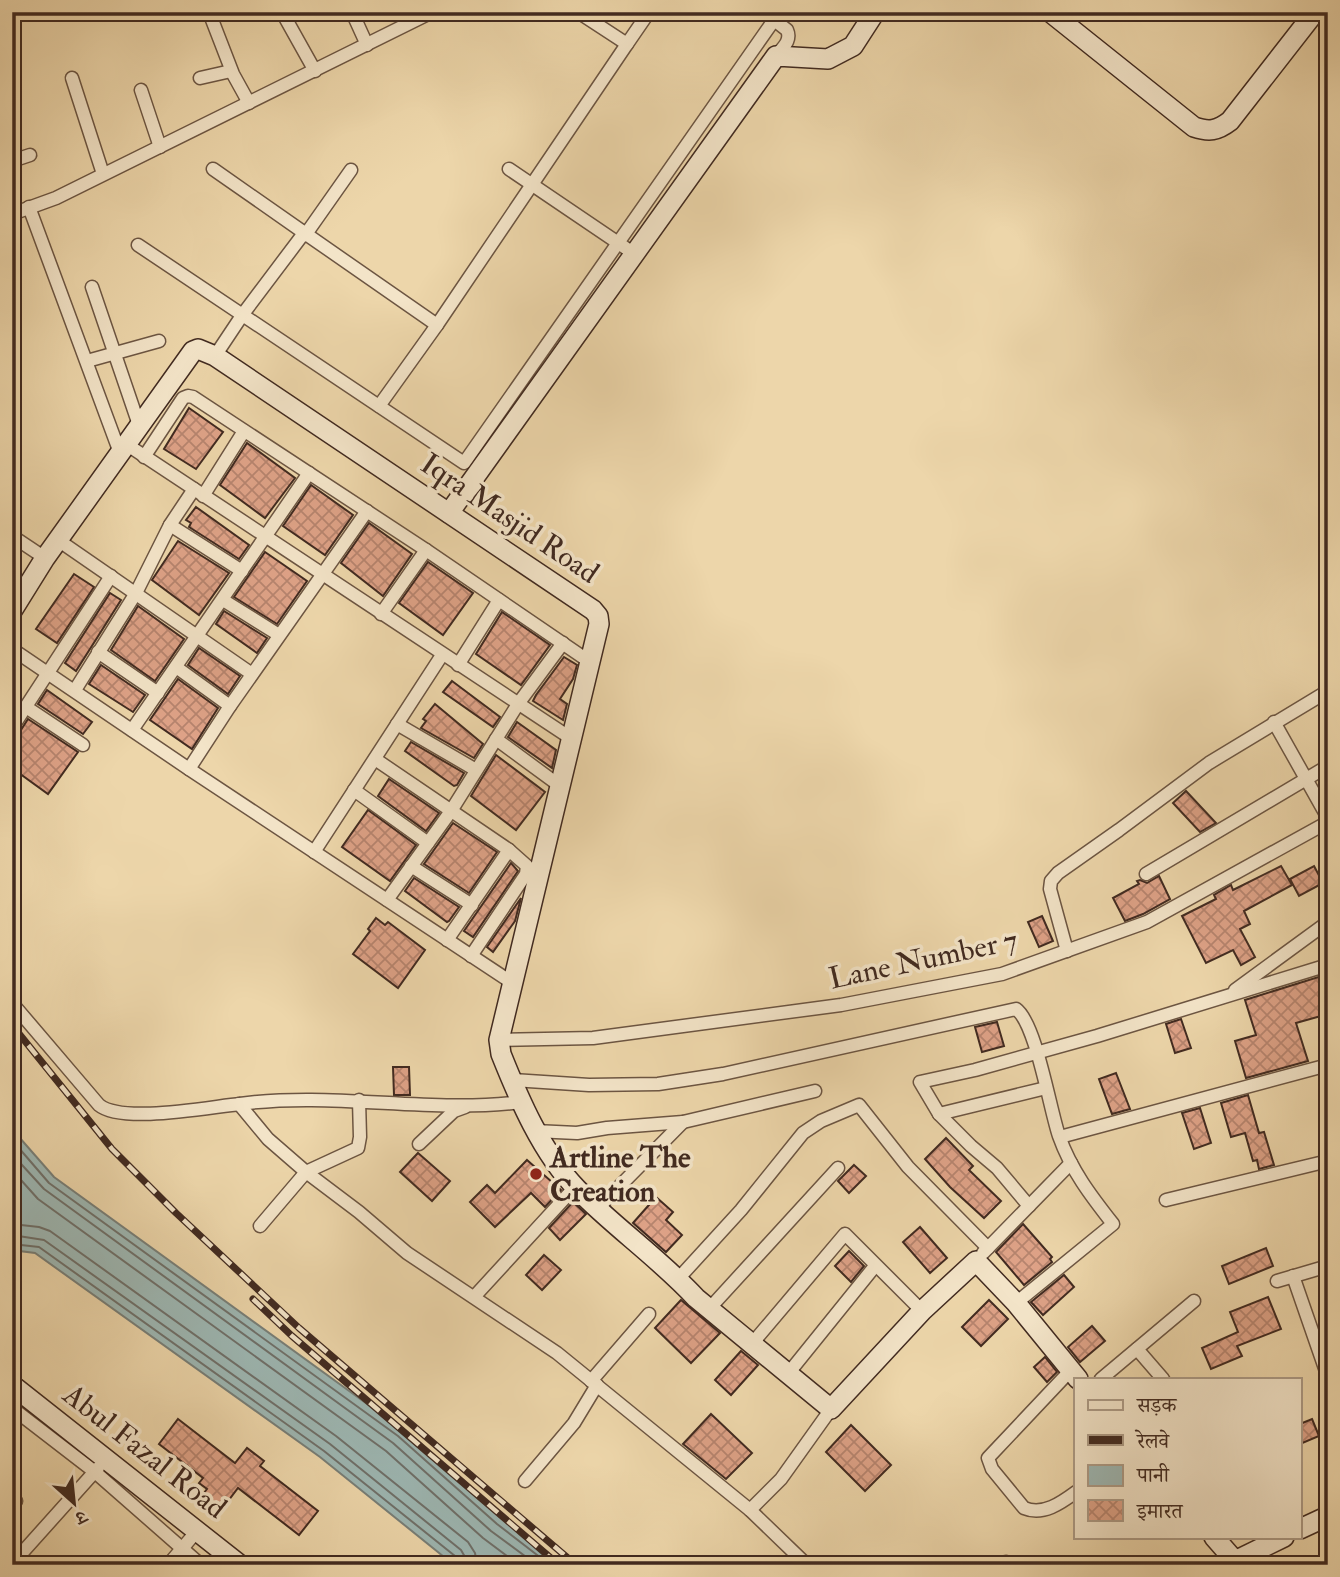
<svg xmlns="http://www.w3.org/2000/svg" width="1340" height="1577" font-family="'IM FELL Double Pica','Noto Serif Devanagari',serif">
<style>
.water{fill:#9db7b3;stroke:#787f78;stroke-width:2}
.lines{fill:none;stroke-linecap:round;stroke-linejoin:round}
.shore{stroke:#6f706a;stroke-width:2}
.stream{stroke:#787f78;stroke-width:4.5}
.building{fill:url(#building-cross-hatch);stroke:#412a20;stroke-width:2}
.street-casing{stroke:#6c5542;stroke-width:15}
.secondary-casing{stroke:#412a20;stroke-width:22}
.street{stroke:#f3e4c8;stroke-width:12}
.secondary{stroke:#f3e4c8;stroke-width:19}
.rail-casing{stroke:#412a20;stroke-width:7}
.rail{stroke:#f3e4c8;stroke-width:4.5;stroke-dasharray:13;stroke-linecap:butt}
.poi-dot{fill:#8f2418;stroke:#f3e4c8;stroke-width:2.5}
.labels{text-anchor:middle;stroke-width:7;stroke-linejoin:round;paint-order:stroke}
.street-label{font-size:30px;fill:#412a20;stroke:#f3e4c8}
.poi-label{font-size:30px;font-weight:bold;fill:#412a20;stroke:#f3e4c8;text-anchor:start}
</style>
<defs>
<pattern id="building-cross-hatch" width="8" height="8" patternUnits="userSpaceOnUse" patternTransform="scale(1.75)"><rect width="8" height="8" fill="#dea287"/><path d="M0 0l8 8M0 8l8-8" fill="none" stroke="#b6846e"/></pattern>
</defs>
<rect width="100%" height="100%" fill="#edd6aa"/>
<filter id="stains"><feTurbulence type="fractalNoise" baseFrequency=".00286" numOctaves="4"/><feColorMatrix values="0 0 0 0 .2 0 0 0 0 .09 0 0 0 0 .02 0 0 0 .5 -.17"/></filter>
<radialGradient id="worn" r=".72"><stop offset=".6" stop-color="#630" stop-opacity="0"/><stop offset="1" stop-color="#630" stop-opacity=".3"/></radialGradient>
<path class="water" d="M12 1129 54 1177 403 1430 501 1518 550 1555 559 1565H454L320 1457 35 1253 12 1250Z"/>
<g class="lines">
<g class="shore">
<path d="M12 1140 49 1183 398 1436 497 1524 550 1565"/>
<path d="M12 1154 44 1189 393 1443 491 1531 537 1565"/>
<path d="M12 1170 38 1199 386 1451 483 1538 519 1565"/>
<path d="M12 1224 39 1227 50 1231 336 1436 468 1542 475 1553 477 1565"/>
<path d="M12 1235 44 1240 330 1444 461 1550 465 1557 466 1565"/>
<path d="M12 1244 39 1247 324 1451 455 1556 458 1565"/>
</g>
<path class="stream" d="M12 26 29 12"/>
</g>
<g class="building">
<path d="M189 408 223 432 196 469 164 449Z"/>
<path d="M247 443 295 478 265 518 220 485Z"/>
<path d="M311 485 353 515 325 555 283 526Z"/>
<path d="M196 507 249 545 239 559 189 527 191 523 186 520Z"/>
<path d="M369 523 412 554 383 596 341 563Z"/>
<path d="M178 541 229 573 199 615 152 580Z"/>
<path d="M265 552 307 581 277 624 234 597Z"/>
<path d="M428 562 473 593 443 635 399 603Z"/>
<path d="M74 574 94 587 57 643 36 629Z"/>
<path d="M110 593 121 600 76 671 65 663Z"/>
<path d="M138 606 184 639 155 681 111 650Z"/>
<path d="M224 611 267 638 257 653 216 624Z"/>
<path d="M502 612 550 645 521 685 476 654Z"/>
<path d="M199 648 240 676 228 694 188 665Z"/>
<path d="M564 657 577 665 573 679 560 699 567 704 563 720 533 701 536 695Z"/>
<path d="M101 665 145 695 133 712 89 684Z"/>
<path d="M178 679 218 708 192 749 150 720Z"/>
<path d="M452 681 500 717 493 727 443 692Z"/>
<path d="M47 690 92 722 83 734 38 704Z"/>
<path d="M435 704 483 744 474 758 421 728 426 721 423 719Z"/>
<path d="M28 719 78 752 48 794 12 768V737L19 733Z"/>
<path d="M517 722 556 750 552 768 508 737Z"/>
<path d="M411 742 464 773 457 785 454 786 405 751Z"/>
<path d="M496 755 545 792 516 830 471 796Z"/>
<path d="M389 779 439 813 426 831 378 796Z"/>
<path d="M1186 791 1216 823 1200 832 1173 803Z"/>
<path d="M368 810 416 845 390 881 342 847Z"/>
<path d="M453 823 497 852 469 893 424 864Z"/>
<path d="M511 863 518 871 473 937 464 931Z"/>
<path d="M1281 866 1292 885 1244 911 1250 924 1240 929 1255 957 1241 965 1233 950 1206 963 1182 916 1216 899 1214 895 1231 885 1233 890Z"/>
<path d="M1314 866 1323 883 1299 896 1290 879Z"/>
<path d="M1159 876 1170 899 1143 914 1125 921 1113 898 1139 884 1137 881 1140 880 1147 883Z"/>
<path d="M414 878 459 907 449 921 447 922 405 891Z"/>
<path d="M521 898 515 921 493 952 487 947Z"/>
<path d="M1042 916 1053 941 1039 947 1028 922Z"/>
<path d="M376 918 385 925 388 922 425 950 398 988 353 954 370 931 368 929Z"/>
<path d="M1328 974V1014L1296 1023 1308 1061 1246 1078 1235 1041 1256 1035 1245 1000Z"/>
<path d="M1181 1019 1191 1048 1175 1053 1166 1024Z"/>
<path d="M997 1022 1004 1046 982 1052 975 1027Z"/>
<path d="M393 1067H409L410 1095H394Z"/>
<path d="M1116 1073 1130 1109 1112 1114 1099 1079Z"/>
<path d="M1248 1095 1259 1133 1264 1132 1274 1165 1259 1169 1257 1160 1253 1161 1245 1133 1231 1137 1221 1103Z"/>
<path d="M1200 1108 1211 1143 1194 1149 1182 1113Z"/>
<path d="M946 1138 973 1166 969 1170 1001 1201 984 1218 950 1187 925 1159Z"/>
<path d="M418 1153 450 1181 432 1201 400 1172Z"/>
<path d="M527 1160 561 1190 545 1207 531 1193 495 1227 470 1202 487 1185 495 1193Z"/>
<path d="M854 1165 866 1176 849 1193 838 1181Z"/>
<path d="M656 1197 673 1212 666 1220 682 1235 666 1252 633 1223Z"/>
<path d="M573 1202 586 1214 560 1240 549 1228Z"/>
<path d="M1023 1224 1052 1257 1050 1259 1052 1262 1024 1285 996 1252Z"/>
<path d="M920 1227 947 1258 930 1273 903 1242Z"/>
<path d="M1266 1248 1273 1266 1229 1284 1222 1266Z"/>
<path d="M849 1251 864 1266 851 1282 835 1266Z"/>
<path d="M544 1255 561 1270 542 1290 526 1275Z"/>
<path d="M1064 1275 1074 1287 1043 1315 1031 1302Z"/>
<path d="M1268 1297 1281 1329 1237 1346 1242 1356 1211 1369 1202 1348 1238 1332 1230 1312Z"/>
<path d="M681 1300 720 1333 691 1363 655 1328Z"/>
<path d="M989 1300 1008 1319 981 1346 962 1327Z"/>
<path d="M1092 1326 1105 1341 1080 1362 1068 1347Z"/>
<path d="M741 1351 758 1365 731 1395 715 1380Z"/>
<path d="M1045 1357 1057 1372 1047 1382 1034 1367Z"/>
<path d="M711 1414 752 1453 726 1479 683 1444Z"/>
<path d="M178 1419 235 1463 247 1448 264 1461 260 1466 318 1511 299 1535 238 1488 219 1513 200 1498 207 1489 199 1483 203 1478 159 1444Z"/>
<path d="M1312 1419 1319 1436 1300 1444V1424Z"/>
<path d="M851 1425 891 1465 865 1491 826 1452Z"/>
</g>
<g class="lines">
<defs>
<g id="street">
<path d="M209 12 233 74 249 103"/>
<path d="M282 12 315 71"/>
<path d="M352 12 367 45"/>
<path d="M578 12 627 44 649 12"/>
<path d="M764 12 787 30C792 41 782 48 776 56"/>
<path d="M72 78 103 174"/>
<path d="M200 78 231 71"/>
<path d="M141 90 160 147"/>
<path d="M12 161 30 155"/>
<path d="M213 169 306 234 351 170"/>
<path d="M509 169 633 253"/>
<path d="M29 207 120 453"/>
<path d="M12 214 56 198 432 12"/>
<path d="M138 245 464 463 774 20"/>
<path d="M92 287 139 425"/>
<path d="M215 356 243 314 301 237 306 234 437 325"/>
<path d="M87 361 159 341"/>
<path d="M379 406 437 325 627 44"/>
<path d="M126 444 572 739"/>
<path d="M144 457 183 398 188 396 193 397 426 550 590 662"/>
<path d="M203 496 244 431"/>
<path d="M170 525 242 571"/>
<path d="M12 536 45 558"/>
<path d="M58 540 252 674"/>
<path d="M223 600 279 635"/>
<path d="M381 614 426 550"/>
<path d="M12 649 189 769 511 982"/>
<path d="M98 652 158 693"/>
<path d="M458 665 499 600"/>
<path d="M176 667 230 706"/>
<path d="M75 690 136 593 170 525 194 489"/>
<path d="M26 707 83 745"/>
<path d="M1274 722 1328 818"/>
<path d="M397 724 476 770"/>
<path d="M12 728 111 576"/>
<path d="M132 730 309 473"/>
<path d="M496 739 560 786"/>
<path d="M375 759 509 850 527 866 526 874 471 956"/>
<path d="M189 769 230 706 367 511"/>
<path d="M354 790 428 843"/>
<path d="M314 852 442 655"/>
<path d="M411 866 472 905"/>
<path d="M1146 874 1328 766"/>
<path d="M387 900 451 811 518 704 563 643"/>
<path d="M447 940 509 850"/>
<path d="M1067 951 1050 889 1051 881 1058 873 1119 830 1209 763 1328 691"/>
<path d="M1235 990 1328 922"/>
<path d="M12 1003 99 1105C122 1124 209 1107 240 1104 334 1091 428 1114 522 1102"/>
<path d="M499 1040 593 1038 841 1005 1002 974 1147 922 1328 822"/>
<path d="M513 1080 589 1085 658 1084 723 1074 1016 1009C1036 1023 1050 1110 1059 1136 1071 1170 1091 1196 1113 1224L1016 1303"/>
<path d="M239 1104 268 1139 306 1172 359 1212 407 1253 557 1353 750 1510 807 1565"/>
<path d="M939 1114 1046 1088"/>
<path d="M535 1131 577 1133 607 1128 683 1122 815 1091"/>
<path d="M1060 1137 1328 1065"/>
<path d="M419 1144 454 1111 465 1107"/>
<path d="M1166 1200 1328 1161"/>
<path d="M1029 1206 997 1168 971 1146 939 1114 920 1082 975 1070 1097 1036 1328 965"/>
<path d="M598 1208 683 1122"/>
<path d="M260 1226 306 1172 358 1148 360 1137 359 1100"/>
<path d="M983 1253 1071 1163"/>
<path d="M1293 1276 1328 1377"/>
<path d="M678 1279 741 1210 803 1133 821 1121 859 1105 908 1167 988 1248"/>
<path d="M1277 1281 1328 1266"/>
<path d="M474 1297 575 1187"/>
<path d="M709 1309 838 1168"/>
<path d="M751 1345 845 1234 922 1311"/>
<path d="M1137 1349 1163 1379"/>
<path d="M1070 1371 988 1458 992 1469 1024 1508C1043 1516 1061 1503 1076 1492"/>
<path d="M787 1375 875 1266"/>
<path d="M1101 1379 1194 1301"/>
<path d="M591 1381 649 1314"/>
<path d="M12 1408 95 1472 201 1565"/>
<path d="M525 1481 574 1423 597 1385"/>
<path d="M12 1497 16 1501"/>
<path d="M750 1510 781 1479 831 1409"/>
<path d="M12 1564 98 1468"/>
<path d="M168 1565 197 1531"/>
<path d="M999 1565 1006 1562 1012 1565"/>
</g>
<g id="secondary">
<path d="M1050 12 1194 127C1209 132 1217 131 1230 121L1315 12"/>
<path d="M449 513 776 56 828 59 853 46 875 12"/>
<path d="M12 611 45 558 193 351 198 349 215 356 593 610 598 616 599 624 499 1040 501 1054C519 1099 542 1153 577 1189 614 1227 659 1258 696 1298L831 1409 922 1311 976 1261 1016 1303 1078 1379"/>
<path d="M12 1385 240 1565"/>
<path d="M1300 1529 1328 1516"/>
<path d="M1214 1537 1235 1561 1284 1537"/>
</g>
</defs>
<use href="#street" class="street-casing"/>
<use href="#secondary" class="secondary-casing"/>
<use href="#street" class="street"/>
<use href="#secondary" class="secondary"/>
<defs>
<g id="rail">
<path d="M12 1025 112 1149 176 1213 299 1328 576 1565"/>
<path d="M253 1299 292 1336 559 1565"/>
</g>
</defs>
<use href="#rail" class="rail-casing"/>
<use href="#rail" class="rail"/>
</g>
<circle class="poi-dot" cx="536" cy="1174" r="7"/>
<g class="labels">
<g class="street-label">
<text transform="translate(510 518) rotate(34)" y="10">Iqra Masjid Road</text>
<text transform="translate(923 959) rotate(-12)" y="10">Lane Number 7</text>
<text transform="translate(145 1451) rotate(38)" y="10">Abul Fazal Road</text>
</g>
<g class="poi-label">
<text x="550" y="1167">Artline The<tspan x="550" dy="34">Creation</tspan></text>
</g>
</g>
<rect width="1340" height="1577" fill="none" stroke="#edd6aa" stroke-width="42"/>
<rect x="14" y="14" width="1312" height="1549" fill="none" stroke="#412a20" stroke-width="3.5"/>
<rect x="21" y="21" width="1298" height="1535" fill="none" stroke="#412a20" stroke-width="2"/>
<rect x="1074" y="1378" width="228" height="161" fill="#f3e4c8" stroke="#ac9a85" stroke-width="2"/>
<rect x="1088" y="1400" width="35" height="10" fill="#f3e4c8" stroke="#ac9a85" stroke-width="2"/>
<text x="1137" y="1412" font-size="21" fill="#412a20">सड़क</text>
<rect x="1088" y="1435" width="35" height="10" fill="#412a20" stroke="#ac9a85" stroke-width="2"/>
<text x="1137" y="1448" font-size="21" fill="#412a20">रेलवे</text>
<rect x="1088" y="1465" width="35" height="21" fill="#9db7b3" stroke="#ac9a85" stroke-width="2"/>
<text x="1137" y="1482" font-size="21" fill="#412a20">पानी</text>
<rect x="1088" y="1500" width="35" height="21" fill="url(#building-cross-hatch)" stroke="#ac9a85" stroke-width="2"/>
<text x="1137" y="1518" font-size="21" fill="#412a20">इमारत</text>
<g transform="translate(74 1503) rotate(153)" stroke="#f3e4c8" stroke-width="5" paint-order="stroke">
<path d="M0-5L12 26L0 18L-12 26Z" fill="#412a20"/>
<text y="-10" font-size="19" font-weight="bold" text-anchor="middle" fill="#412a20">उ</text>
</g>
<rect width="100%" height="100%" filter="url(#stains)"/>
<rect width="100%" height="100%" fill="url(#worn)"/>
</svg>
